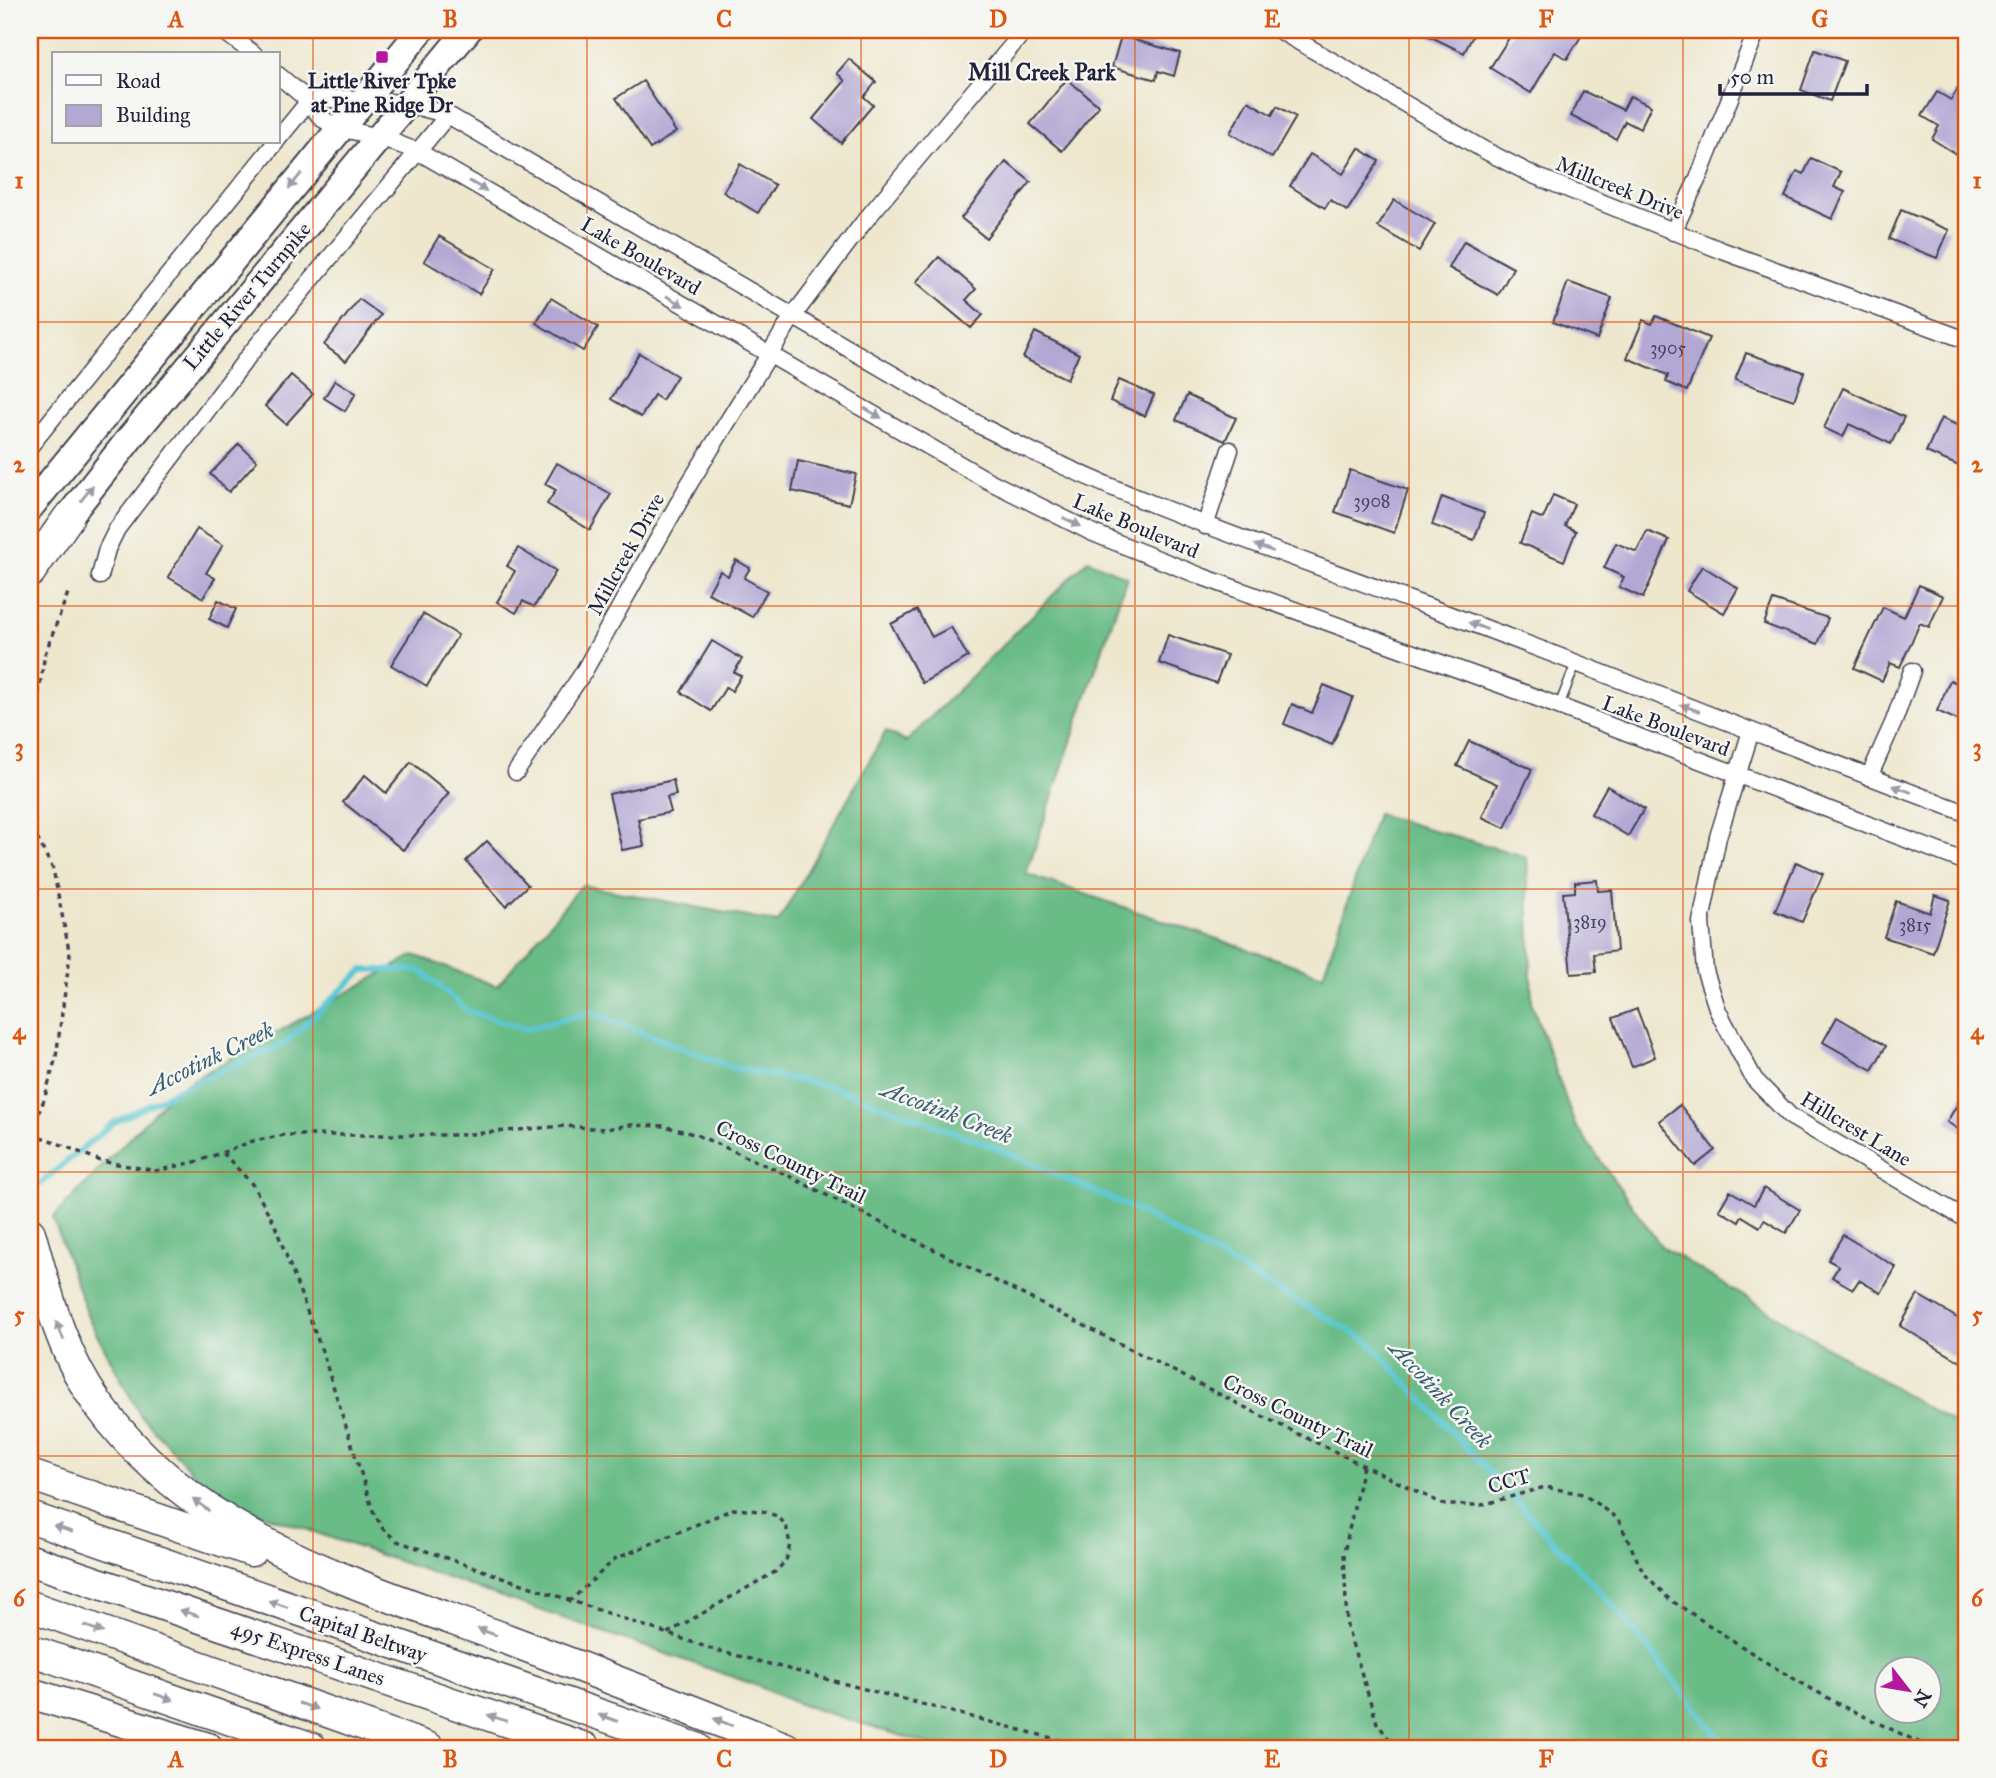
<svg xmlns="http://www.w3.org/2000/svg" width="1996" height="1778" font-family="'IM FELL Great Primer',serif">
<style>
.forest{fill:#6abc87;stroke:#466f61;stroke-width:2;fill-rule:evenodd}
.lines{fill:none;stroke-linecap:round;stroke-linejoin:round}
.stream{stroke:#5bc7d3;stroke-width:6}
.building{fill:#b3a7d4}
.lane-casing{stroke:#414051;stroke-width:11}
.street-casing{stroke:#414051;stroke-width:19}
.primary-casing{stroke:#414051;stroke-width:30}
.highway-casing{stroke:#414051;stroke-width:33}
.path{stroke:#414051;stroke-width:3.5;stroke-dasharray:5 5;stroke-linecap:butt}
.lane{stroke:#fff;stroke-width:8}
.street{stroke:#fff;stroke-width:16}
.primary{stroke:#fff;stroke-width:26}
.highway{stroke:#fff;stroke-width:30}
.oneway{fill:#9c9ca7}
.grid{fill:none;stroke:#de560e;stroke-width:2;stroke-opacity:0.55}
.poi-dot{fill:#b5179e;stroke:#f6f6f2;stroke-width:2.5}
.labels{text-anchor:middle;stroke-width:5;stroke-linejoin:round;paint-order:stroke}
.number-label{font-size:18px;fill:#464361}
.poi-label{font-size:21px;font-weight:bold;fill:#22223b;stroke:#f6f6f2}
.street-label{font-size:21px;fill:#22223b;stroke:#f6f6f2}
.neighbourhood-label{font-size:23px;font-weight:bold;fill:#22223b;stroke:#f6f6f2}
.water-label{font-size:23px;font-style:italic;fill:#365c70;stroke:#f6f6f2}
.neatline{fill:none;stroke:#de560e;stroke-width:2.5}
.grid-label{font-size:23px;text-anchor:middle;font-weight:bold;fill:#de560e}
</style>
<rect width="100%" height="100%" fill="#f6f6f2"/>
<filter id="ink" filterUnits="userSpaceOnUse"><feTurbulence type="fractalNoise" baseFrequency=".0143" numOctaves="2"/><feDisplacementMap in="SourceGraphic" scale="14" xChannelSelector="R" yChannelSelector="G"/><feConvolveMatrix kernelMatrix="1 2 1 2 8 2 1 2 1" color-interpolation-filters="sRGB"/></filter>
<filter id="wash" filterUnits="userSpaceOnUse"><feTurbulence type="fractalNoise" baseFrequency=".00686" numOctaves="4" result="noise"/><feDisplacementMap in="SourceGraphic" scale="28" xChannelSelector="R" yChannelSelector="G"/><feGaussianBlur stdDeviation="1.57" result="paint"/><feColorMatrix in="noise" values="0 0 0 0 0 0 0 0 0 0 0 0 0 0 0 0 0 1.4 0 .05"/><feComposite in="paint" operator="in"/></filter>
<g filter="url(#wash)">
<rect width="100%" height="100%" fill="#eee7ce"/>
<path class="forest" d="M1088 560 1127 577 1026 874 1323 975 1377 814 1527 857 1532 1004 1575 1125 1661 1246 1966 1431V1748H940L796 1703 753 1684 216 1498 140 1415 89 1319 53 1218 175 1090 414 955 497 986 582 885 778 923 886 731 906 742ZM1888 1670H1930V1712H1888Z"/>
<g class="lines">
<path class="stream" d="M30 1192 113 1123 178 1090 284 1044 363 970H420L468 1011 526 1029 590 1012 734 1068 829 1086 989 1145 1132 1208 1368 1341 1620 1613 1727 1748"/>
</g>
<g id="blocks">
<g class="building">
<path d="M1417 30H1476L1464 53Z"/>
<path d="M1514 30H1585L1567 59 1555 52 1531 93 1490 68Z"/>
<path d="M1121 36 1180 53 1174 76 1158 71 1156 80 1112 67Z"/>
<path d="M1815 50 1845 61 1830 101 1801 90Z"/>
<path d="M849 59 876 82 864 97 873 105 841 143 813 119 845 81 837 73Z"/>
<path d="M1966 75V136L1956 154 1932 139 1939 126 1922 116 1937 92 1951 100Z"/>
<path d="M1067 79 1099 106 1062 151 1030 124Z"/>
<path d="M643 81 676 132 650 149 616 98Z"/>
<path d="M1583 91 1623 110 1630 96 1651 106 1640 129 1625 121 1616 139 1571 116Z"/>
<path d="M1248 101 1272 115 1277 106 1296 117 1272 158 1230 133Z"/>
<path d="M1359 148 1379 161 1347 211 1330 200 1325 208 1290 186 1310 154 1343 174Z"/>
<path d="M1811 158 1841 172 1834 187 1845 192 1832 219 1785 197 1797 171 1804 174Z"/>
<path d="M1006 162 1031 182 986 238 961 218Z"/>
<path d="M740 164 775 185 758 213 723 192Z"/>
<path d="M1394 200 1435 224 1419 251 1378 227Z"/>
<path d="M1901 210 1949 230 1937 258 1889 239Z"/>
<path d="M439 236 495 269 479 294 424 261Z"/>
<path d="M1464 241 1513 268 1498 295 1449 268Z"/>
<path d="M939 257 976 289 966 300 983 315 971 328 916 282Z"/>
<path d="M1568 282 1612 298 1597 339 1553 322Z"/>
<path d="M551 298 598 327 583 351 536 323Z"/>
<path d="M359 299 381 315 346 361 324 345Z"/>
<path d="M1656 316 1709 338 1687 391 1666 382 1668 375 1627 358 1643 320 1652 324Z"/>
<path d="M1035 332 1079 354 1067 379 1023 358Z"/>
<path d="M639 353 677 376 662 400 654 395 641 417 611 399Z"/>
<path d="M1746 353 1804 372 1794 400 1735 380Z"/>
<path d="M291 375 313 394 286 424 265 406Z"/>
<path d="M335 380 356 393 345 411 324 398Z"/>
<path d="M1119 380 1154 395 1145 416 1110 401Z"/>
<path d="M1843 388 1904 417 1891 444 1849 424 1843 437 1824 428Z"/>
<path d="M1187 395 1236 418 1225 441 1176 420Z"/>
<path d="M1941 418 1966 429V469L1926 452Z"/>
<path d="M239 444 257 461 229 492 210 474Z"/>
<path d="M798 461 856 474 849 504 792 491Z"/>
<path d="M557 463 611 494 590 530 547 504 556 490 545 484Z"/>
<path d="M1350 470 1408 490 1394 533 1335 512Z"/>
<path d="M1553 495 1574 504 1565 526 1576 531 1564 561 1520 543 1532 514 1543 519Z"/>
<path d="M1442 497 1484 513 1474 540 1432 525Z"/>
<path d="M197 529 223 545 206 573 215 578 203 598 168 577Z"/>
<path d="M1647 531 1669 540 1643 598 1619 587 1624 577 1604 568 1616 543 1637 552Z"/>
<path d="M518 548 556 571 534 607 523 601 516 613 497 602 515 571 507 566Z"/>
<path d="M736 560 750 568 744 578 767 591 752 617 708 593 720 571 728 576Z"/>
<path d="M1702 566 1738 588 1724 613 1687 591Z"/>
<path d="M1919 585 1943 596 1929 627 1920 623 1900 667 1890 663 1882 681 1854 668 1883 607 1904 617Z"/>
<path d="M218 600 236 609 227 628 209 619Z"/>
<path d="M1773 600 1828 618 1818 644 1764 624Z"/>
<path d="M917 610 932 637 951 627 968 657 922 683 891 624Z"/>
<path d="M423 614 458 635 427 686 391 665Z"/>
<path d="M1168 635 1227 655 1216 683 1159 663Z"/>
<path d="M712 641 742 659 734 672 741 676 732 691 726 687 711 711 681 692Z"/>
<path d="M1950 680 1966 687V724L1937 711Z"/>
<path d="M1324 685 1353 697 1332 745 1284 724 1292 704 1312 713Z"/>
<path d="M1469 741 1532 769 1505 828 1482 817 1497 784 1457 766Z"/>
<path d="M411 762 449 793 403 850 343 802 365 775 386 793Z"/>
<path d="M673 780 676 795 667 797 671 812 638 819 644 846 622 850 609 794Z"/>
<path d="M1607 786 1644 809 1628 836 1591 814Z"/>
<path d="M487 841 528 885 506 906 466 861Z"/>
<path d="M1796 862 1823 874 1802 922 1775 911Z"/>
<path d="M1597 880 1598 891 1612 890 1617 951 1594 954 1596 972 1571 974 1563 893 1575 892V882Z"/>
<path d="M1935 895 1950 900 1933 953 1884 937 1896 901 1930 913Z"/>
<path d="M1637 1009 1655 1057 1632 1067 1613 1018Z"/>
<path d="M1837 1017 1886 1046 1872 1070 1823 1042Z"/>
<path d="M1966 1089V1134L1947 1122Z"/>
<path d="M1680 1105 1715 1150 1695 1166 1659 1121Z"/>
<path d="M1764 1188 1800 1210 1786 1233 1764 1220 1760 1227 1742 1216 1739 1222 1719 1210 1730 1191 1754 1205Z"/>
<path d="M1843 1235 1896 1267 1881 1293 1859 1280 1853 1289 1832 1277 1839 1266 1828 1260Z"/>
<path d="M1918 1295 1966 1323V1365L1900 1326Z"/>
</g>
</g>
</g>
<g filter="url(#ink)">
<use href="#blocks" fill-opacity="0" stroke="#414051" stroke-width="2"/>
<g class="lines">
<defs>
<path id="lane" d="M1559 706 1576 663"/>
<g id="street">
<path d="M222 30 254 54"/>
<path d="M1279 30 1484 150 1533 175 1723 251 1966 340"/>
<path d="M278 75 309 101 321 118 338 128 380 137 419 152 987 480 1093 533 1203 577 1532 696 1966 862"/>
<path d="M309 101C357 94 402 101 448 115L983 427C1125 501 1276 550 1426 606 1607 673 1785 746 1966 813"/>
<path d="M278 139 309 101"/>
<path d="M1673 232 1699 176 1757 30"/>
<path d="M30 446 276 142"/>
<path d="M1205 526 1230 450"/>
<path d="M100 576 107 549 117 529 250 354 448 115"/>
<path d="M1751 731 1718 837 1701 922 1705 971 1718 1011 1754 1079 1790 1116 1966 1219"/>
<path d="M516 772 583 673 689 484 793 316 863 223 1025 30"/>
<path d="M1869 777 1894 721 1912 671"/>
</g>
<g id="primary">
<path d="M30 507 421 30"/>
<path d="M55 534 130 438 468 30"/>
</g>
<g id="highway">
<path d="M30 572 68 518"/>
<path d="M30 1233C47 1292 61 1354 98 1404 196 1540 360 1585 509 1640 602 1675 694 1711 786 1748"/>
<path d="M30 1475 251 1551"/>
<path d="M30 1517 696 1748"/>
<path d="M30 1560 585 1748"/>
<path d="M30 1606 429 1748"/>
<path d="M30 1650 312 1748"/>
<path d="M30 1693 208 1748"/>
</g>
</defs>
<use href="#lane" class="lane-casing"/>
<use href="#street" class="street-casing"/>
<use href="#primary" class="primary-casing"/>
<use href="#highway" class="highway-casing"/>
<g class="path">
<path d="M30 1132 44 1100 56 1057 70 955 53 869 37 838 32 800V733L45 654 68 593"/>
<path d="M30 1137 45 1138 101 1161 156 1171 199 1161 253 1141 285 1135H460L564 1126 605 1129 631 1125 664 1126 697 1135 783 1173 1278 1424 1445 1505H1482L1545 1487 1583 1494 1618 1519 1643 1572 1669 1599 1772 1666 1840 1705 1931 1748"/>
<path d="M223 1153 252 1184 274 1223 322 1351 373 1511 383 1529 397 1541 712 1649 1059 1740 1080 1748"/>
<path d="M1363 1466 1344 1553 1347 1627 1377 1723 1396 1748"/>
<path d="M569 1602 615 1559 733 1509 762 1511 777 1516 786 1525 790 1544 786 1561 775 1572 666 1634"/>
</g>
<use href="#lane" class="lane"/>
<use href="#street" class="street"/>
<use href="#primary" class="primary"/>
<use href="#highway" class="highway"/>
</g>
<defs><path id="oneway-solid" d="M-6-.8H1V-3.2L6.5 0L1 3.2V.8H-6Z" transform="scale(1.75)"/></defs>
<g class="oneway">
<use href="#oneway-solid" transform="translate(295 181) rotate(129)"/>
<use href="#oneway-solid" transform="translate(478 186) rotate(30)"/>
<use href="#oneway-solid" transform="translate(675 301) rotate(30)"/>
<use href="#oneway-solid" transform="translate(873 413) rotate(30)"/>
<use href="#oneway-solid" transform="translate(87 493) rotate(-52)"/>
<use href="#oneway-solid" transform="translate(1072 522) rotate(26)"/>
<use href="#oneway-solid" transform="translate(1264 548) rotate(-159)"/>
<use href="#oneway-solid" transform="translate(1478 626) rotate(-159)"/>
<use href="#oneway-solid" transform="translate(1690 708) rotate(-160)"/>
<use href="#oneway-solid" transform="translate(1902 789) rotate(-160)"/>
<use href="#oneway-solid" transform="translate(60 1331) rotate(-113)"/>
<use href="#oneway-solid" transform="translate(201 1505) rotate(-144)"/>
<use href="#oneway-solid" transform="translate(63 1529) rotate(-161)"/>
<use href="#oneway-solid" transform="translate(278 1604) rotate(-161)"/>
<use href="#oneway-solid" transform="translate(189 1613) rotate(-162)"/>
<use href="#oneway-solid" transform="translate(94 1629) rotate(20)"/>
<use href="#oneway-solid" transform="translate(487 1632) rotate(-160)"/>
<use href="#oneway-solid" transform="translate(164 1697) rotate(19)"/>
<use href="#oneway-solid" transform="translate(308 1706) rotate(19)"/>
<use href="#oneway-solid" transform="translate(497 1718) rotate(-161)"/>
<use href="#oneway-solid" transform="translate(608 1718) rotate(-161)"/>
<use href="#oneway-solid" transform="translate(723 1722) rotate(-158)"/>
</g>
</g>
<path class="grid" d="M313 30V1748M587 30V1748M861 30V1748M1135 30V1748M1409 30V1748M1683 30V1748M30 322H1966M30 606H1966M30 889H1966M30 1172H1966M30 1456H1966"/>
<rect class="poi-dot" x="375" y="50" width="14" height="14" rx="3.5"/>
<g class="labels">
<g class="number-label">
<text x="1668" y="354">3905</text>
<text x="1372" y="507">3908</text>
<text x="1590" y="928">3819</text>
<text x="1915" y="931">3815</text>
</g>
<g class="poi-label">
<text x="382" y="88">Little River Tpke<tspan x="382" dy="24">at Pine Ridge Dr</tspan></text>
</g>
<g class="street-label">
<text transform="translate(1620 188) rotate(22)" y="7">Millcreek Drive</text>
<text transform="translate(641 256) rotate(30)" y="7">Lake Boulevard</text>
<text transform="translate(247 296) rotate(-50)" y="7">Little River Turnpike</text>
<text transform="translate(1136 526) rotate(23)" y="7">Lake Boulevard</text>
<text transform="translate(626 554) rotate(-61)" y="7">Millcreek Drive</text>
<text transform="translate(1666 726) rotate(21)" y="7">Lake Boulevard</text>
<text transform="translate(1856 1129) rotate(31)" y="7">Hillcrest Lane</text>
<text transform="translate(791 1162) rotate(26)" y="7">Cross County Trail</text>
<text transform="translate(1298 1416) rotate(26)" y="7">Cross County Trail</text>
<text transform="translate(1509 1481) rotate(-16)" y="7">CCT</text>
<text transform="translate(363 1634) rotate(19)" y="7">Capital Beltway</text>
<text transform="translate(308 1653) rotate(19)" y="7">495 Express Lanes</text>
</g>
<g class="neighbourhood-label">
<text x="1042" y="80">Mill Creek Park</text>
</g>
<g class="water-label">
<text transform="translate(210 1058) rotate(-26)" y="8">Accotink Creek</text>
<text transform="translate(947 1112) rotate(21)" y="8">Accotink Creek</text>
<text transform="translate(1441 1394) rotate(47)" y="8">Accotink Creek</text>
</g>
</g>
<rect width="1996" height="1778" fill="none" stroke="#f6f6f2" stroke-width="77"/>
<rect x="52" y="52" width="228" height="91" fill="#f6f6f2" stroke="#a1a1a9" stroke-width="2"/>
<rect x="66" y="75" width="35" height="10" fill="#ffffff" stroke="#a1a1a9" stroke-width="2"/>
<text x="116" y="88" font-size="21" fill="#22223b">Road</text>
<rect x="66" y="105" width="35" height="21" fill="#b3a7d4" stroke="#a1a1a9" stroke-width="2"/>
<text x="116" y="122" font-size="21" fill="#22223b">Building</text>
<g transform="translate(1908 1690) rotate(121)"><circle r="33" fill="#f6f6f2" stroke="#a1a1a9" stroke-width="2"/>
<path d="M0-5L12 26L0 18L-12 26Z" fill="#b5179e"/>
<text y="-10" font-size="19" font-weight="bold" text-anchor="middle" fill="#22223b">N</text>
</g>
<path d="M1720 84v10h147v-10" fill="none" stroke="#22223b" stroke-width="3.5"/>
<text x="1730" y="84" font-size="21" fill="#22223b" stroke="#f6f6f2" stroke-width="5" paint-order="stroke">50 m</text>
<rect x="38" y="38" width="1920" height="1702" class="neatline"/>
<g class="grid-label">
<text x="176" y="27">A</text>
<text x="450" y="27">B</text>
<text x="724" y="27">C</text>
<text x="998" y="27">D</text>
<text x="1272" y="27">E</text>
<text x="1546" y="27">F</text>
<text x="1820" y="27">G</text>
<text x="19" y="188">1</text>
<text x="1977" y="188">1</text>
<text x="19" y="472">2</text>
<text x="1977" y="472">2</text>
<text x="19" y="755">3</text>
<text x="1977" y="755">3</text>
<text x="19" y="1039">4</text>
<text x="1977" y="1039">4</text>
<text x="19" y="1322">5</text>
<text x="1977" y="1322">5</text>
<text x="19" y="1606">6</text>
<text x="1977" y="1606">6</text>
<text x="176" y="1767">A</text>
<text x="450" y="1767">B</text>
<text x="724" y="1767">C</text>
<text x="998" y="1767">D</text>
<text x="1272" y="1767">E</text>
<text x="1546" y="1767">F</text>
<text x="1820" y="1767">G</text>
</g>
</svg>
